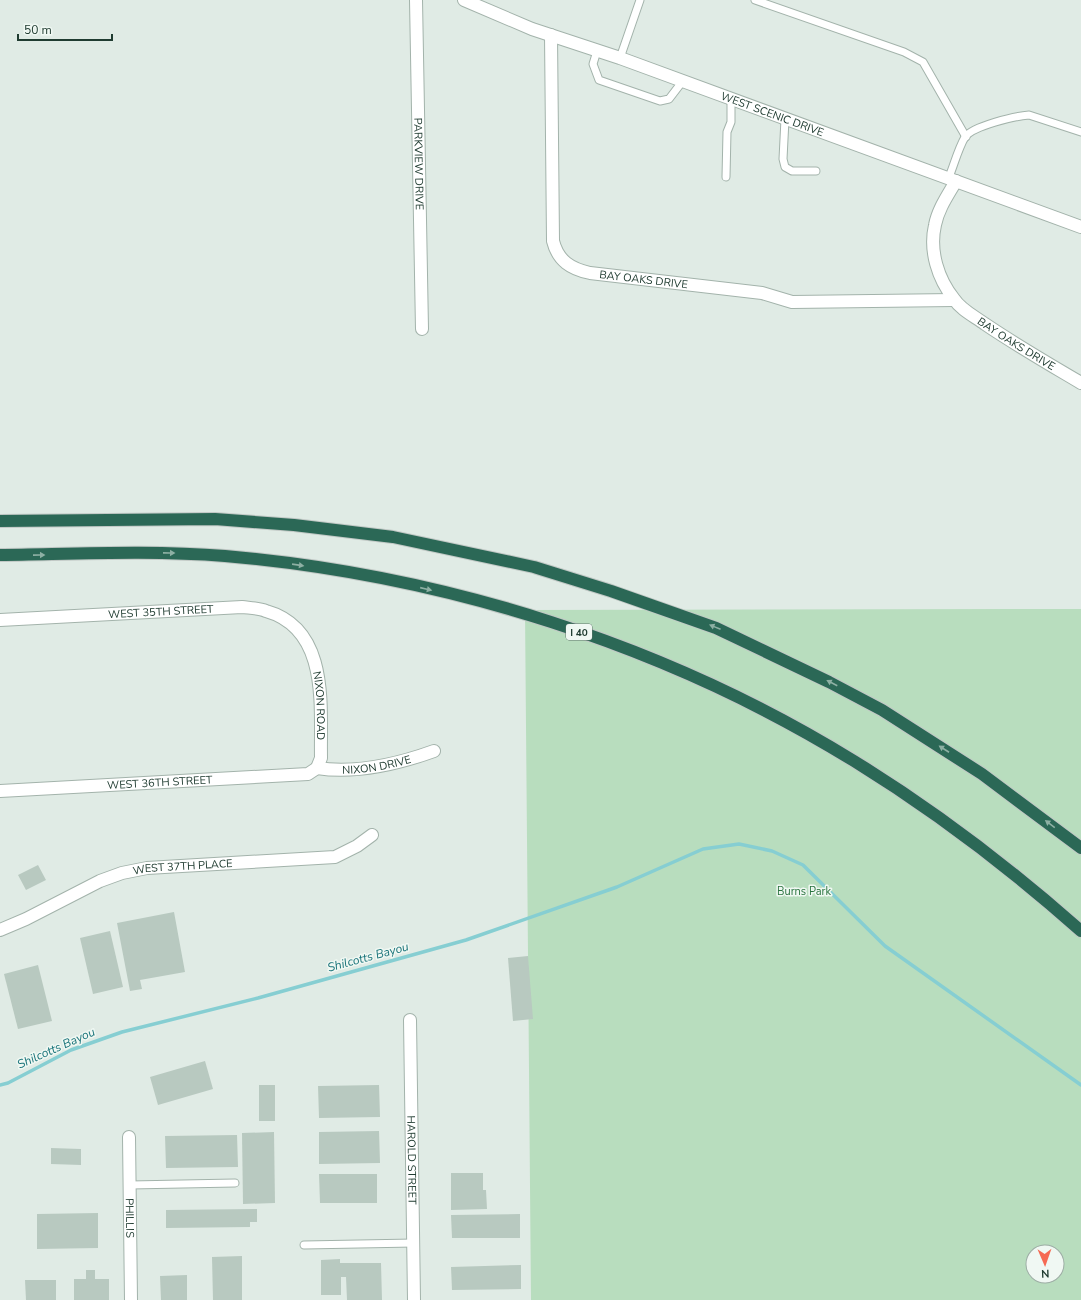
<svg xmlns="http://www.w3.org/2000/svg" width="1081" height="1300" font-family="'Nunito Sans',sans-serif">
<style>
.green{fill:#b8ddbe;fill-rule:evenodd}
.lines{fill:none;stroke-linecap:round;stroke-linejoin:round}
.stream{stroke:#86ced2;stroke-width:3.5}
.building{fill:#b8c9c0}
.service-casing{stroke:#a3b3ab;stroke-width:9}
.minor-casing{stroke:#a3b3ab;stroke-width:14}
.motorway-casing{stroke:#c1c8c5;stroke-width:14}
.service{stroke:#fff;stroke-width:7}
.minor{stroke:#fff;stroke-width:12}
.motorway{stroke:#2b6856;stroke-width:12}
.oneway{fill:#8eb0a4}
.labels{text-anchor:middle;stroke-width:3;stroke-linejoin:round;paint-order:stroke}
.shield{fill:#f0f8f3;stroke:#5e746b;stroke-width:1}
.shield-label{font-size:10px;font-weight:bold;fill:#203c31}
.street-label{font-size:11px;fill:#203c31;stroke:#f0f8f3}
.park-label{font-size:11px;fill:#29733e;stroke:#f0f8f3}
.water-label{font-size:12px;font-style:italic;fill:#197379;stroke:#f0f8f3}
</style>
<rect width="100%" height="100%" fill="#e0ebe5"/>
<path class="green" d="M1081 609V1300H531L525 610ZM1033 1252H1057V1276H1033Z"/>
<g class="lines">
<path class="stream" d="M0 1085 8 1083 71 1050 122 1032 258 998 466 940 617 887 703 849 739 844 772 851 803 865 885 946 1081 1085"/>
</g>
<g class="building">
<path d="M38 865 46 880 26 890 18 875Z"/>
<path d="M174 912 185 972 140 980 142 989 130 991 117 923Z"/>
<path d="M110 931 123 987 93 994 80 938Z"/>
<path d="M528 956 533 1019 513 1021 508 958Z"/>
<path d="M38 965 52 1021 18 1029 4 974Z"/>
<path d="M205 1061 213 1089 158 1105 150 1077Z"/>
<rect x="259" y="1085" width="16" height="36"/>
<path d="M379 1085 380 1117 319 1118 318 1086Z"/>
<path d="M379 1131 380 1163 319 1164V1132Z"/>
<path d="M274 1132 275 1203 243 1204 242 1133Z"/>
<path d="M237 1135 238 1167 166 1168 165 1136Z"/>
<path d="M51 1148 81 1149V1165L51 1164Z"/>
<path d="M451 1173H483V1190H486L487 1209 451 1210Z"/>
<path d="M319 1174H377V1203H320Z"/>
<path d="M257 1209V1222H250V1227L166 1228V1210Z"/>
<path d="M98 1213V1248L37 1249V1214Z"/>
<path d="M520 1214V1238H452L451 1215Z"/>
<path d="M242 1256V1300H213L212 1257Z"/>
<path d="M340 1259V1263H381L382 1300H347L346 1277H341V1295H321V1260Z"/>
<path d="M521 1265V1289L452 1290 451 1267Z"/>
<path d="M86 1270H95V1279H109V1300H74V1279H86Z"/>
<path d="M187 1275V1300H161L160 1276Z"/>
<path d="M25 1280H56V1300H26Z"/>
</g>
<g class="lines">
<defs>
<g id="service">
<path d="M755 0 904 52 923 62 966 137"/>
<path d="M597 51 593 64 599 80 660 101 669 99 682 82"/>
<path d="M620 58 640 0"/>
<path d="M785 119 783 159 785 167 792 171H816"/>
<path d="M726 177 727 132 731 122V99"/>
<path d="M949 177C954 165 958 149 965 137 973 126 1015 116 1029 115L1081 132"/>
<path d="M130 1185 235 1183"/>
<path d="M304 1245 414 1243"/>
</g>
<g id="minor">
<path id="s1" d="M416 0 422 329"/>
<path id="s2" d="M464 0 532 29 620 58 1081 227"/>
<path id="s3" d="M551 35 553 241C558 261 571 269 590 273L762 293 792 302 954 300"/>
<path id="s4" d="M956 181C948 195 938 209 935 225 929 251 938 279 954 299 961 310 974 316 985 324 1016 345 1049 364 1081 383"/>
<path id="s5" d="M0 620 242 607C250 608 259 608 266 611 330 629 320 707 321 758L317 768"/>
<path id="s6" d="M317 768C356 774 398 764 434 751"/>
<path id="s7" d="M0 791 308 774 317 768"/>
<path id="s8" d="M0 930 26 919 100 881 122 873 147 868 335 857 357 846 372 835"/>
<path id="s9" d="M410 1020 414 1300"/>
<path id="s10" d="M129 1137 131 1300"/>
</g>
<g id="motorway">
<path d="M0 521 215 519 294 525 393 537 534 567 611 591 716 628 829 682 882 710 982 774 1081 848"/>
<path d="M0 555C75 554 150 550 225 556 445 575 666 645 854 761 935 811 1010 868 1081 931"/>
</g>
</defs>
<use href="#service" class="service-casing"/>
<use href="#minor" class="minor-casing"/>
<use href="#motorway" class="motorway-casing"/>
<use href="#service" class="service"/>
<use href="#minor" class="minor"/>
<use href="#motorway" class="motorway"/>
</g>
<defs><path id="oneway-solid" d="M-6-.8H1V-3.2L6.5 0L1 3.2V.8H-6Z"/></defs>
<g class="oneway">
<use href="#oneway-solid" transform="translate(169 553) rotate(1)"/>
<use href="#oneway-solid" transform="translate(39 555) rotate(-1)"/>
<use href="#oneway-solid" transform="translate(298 565) rotate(8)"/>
<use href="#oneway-solid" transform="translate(426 589) rotate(13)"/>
<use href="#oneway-solid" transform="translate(715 627) rotate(-158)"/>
<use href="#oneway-solid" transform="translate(832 683) rotate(-152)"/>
<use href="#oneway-solid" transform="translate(944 749) rotate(-147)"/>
<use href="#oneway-solid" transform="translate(1050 824) rotate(-143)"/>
</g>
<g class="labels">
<rect class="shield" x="566" y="624" width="26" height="16" rx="3"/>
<g class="shield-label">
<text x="579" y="636">I 40</text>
</g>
<g class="street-label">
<text dy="4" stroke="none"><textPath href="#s2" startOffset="329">WEST SCENIC DRIVE</textPath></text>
<text dy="4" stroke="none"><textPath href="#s1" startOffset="164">PARKVIEW DRIVE</textPath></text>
<text dy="4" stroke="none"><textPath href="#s3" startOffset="312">BAY OAKS DRIVE</textPath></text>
<text dy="4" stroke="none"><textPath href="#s4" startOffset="205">BAY OAKS DRIVE</textPath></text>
<text dy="4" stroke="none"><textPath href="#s5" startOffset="161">WEST 35TH STREET</textPath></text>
<text dy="4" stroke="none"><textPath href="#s5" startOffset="385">NIXON ROAD</textPath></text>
<text dy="4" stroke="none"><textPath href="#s6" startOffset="60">NIXON DRIVE</textPath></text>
<text dy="4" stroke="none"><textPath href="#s7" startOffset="160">WEST 36TH STREET</textPath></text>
<text dy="4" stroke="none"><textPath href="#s8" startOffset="196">WEST 37TH PLACE</textPath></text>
<text dy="4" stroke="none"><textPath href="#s9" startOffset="140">HAROLD STREET</textPath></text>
<text dy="4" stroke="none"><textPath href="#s10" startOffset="81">PHILLIS</textPath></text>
</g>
<g class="park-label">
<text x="804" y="895">Burns Park</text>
</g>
<g class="water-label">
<text transform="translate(368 957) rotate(-15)" y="4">Shilcotts Bayou</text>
<text transform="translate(56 1048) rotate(-24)" y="4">Shilcotts Bayou</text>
</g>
</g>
<g transform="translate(1045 1264) rotate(178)"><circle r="19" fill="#f0f8f3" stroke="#9dada5"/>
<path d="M0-3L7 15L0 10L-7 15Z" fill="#f56a53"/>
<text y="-6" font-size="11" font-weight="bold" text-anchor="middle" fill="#203c31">N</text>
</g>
<path d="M18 34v6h94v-6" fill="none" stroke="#203c31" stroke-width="2"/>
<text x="24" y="34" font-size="12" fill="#203c31" stroke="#f0f8f3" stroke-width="3" paint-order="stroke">50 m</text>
</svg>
